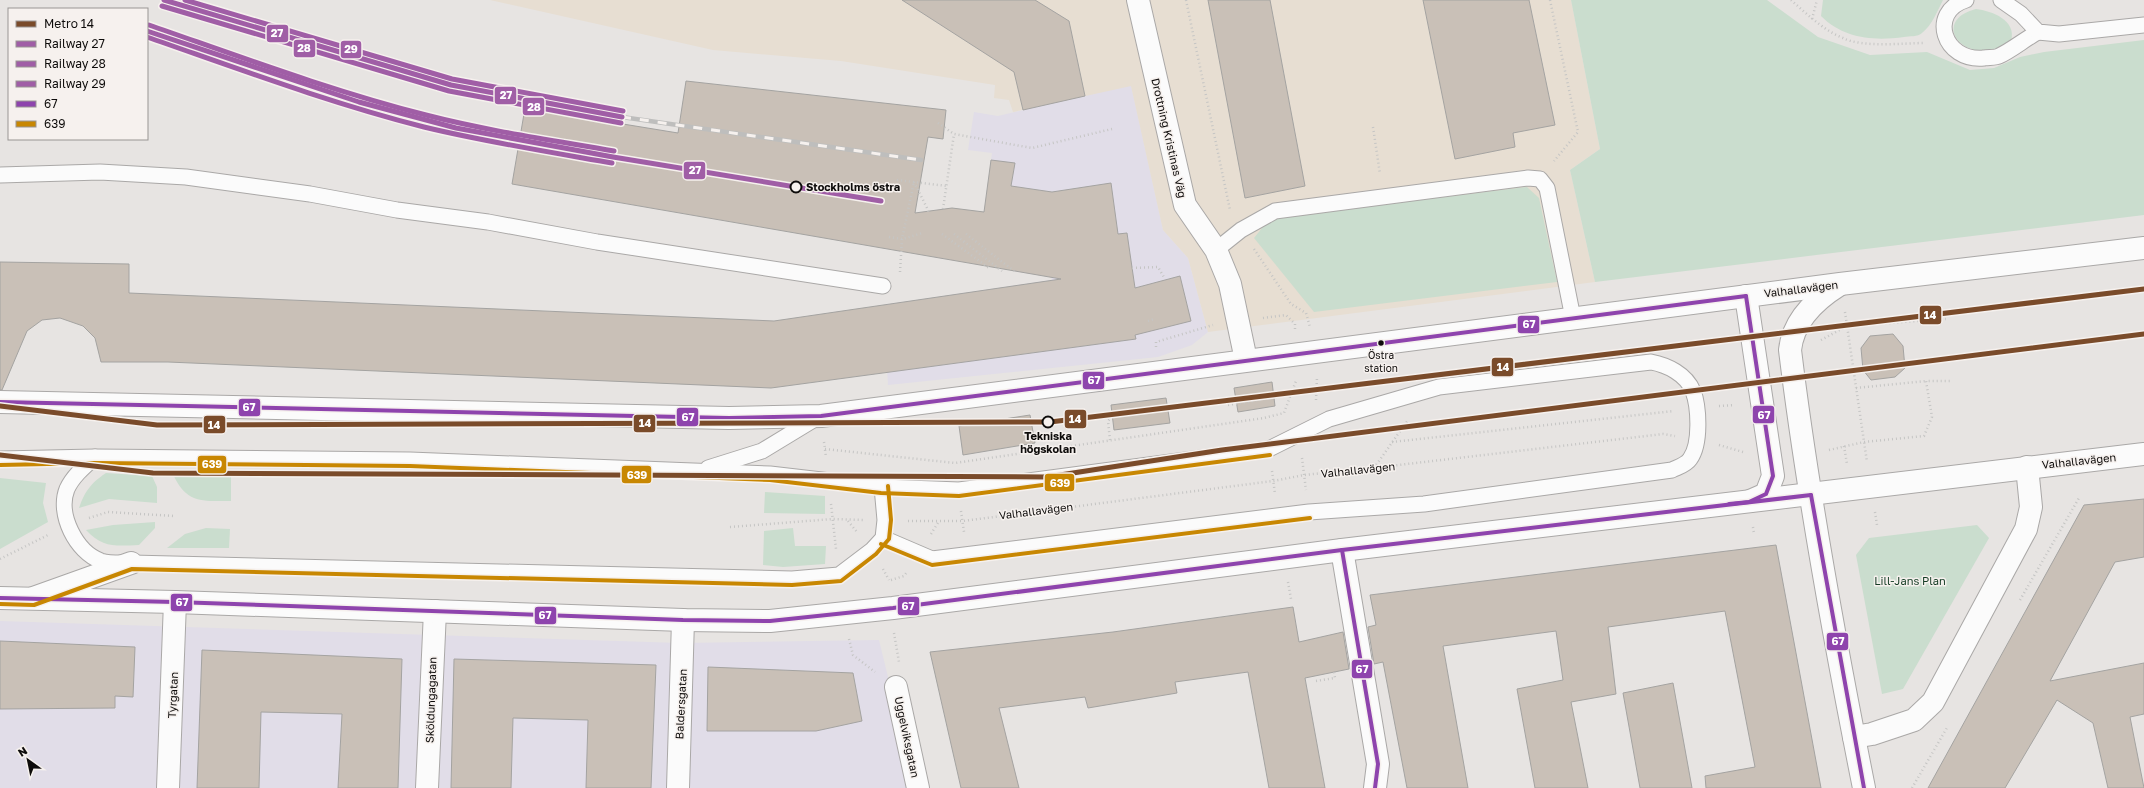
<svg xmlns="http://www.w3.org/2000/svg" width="2144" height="788" font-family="'Golos Text',sans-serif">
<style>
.commercial{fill:#e1dde8}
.education{fill:#e7ded2}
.green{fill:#caddce}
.building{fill:#c9c0b7;stroke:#a4a3a1}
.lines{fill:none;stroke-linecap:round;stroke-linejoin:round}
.lane-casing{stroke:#aaa8a7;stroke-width:17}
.street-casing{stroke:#aaa8a7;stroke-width:24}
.secondary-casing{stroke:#aaa8a7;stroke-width:24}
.path{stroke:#c5c5c4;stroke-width:2.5;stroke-dasharray:1 3;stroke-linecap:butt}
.lane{stroke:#fbfbfb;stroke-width:15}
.street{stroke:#fbfbfb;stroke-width:22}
.secondary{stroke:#fbfbfb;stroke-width:22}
.rail-casing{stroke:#bebebd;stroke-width:4.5}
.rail{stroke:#f6f1ee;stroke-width:3;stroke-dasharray:9;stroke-linecap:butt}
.bus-1-casing{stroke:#f6f1ee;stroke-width:7}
.bus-2-casing{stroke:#f6f1ee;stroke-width:7}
.bus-1{stroke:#8e44ad;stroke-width:4}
.bus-2{stroke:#c88702;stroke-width:4}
.rail-1-casing{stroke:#f6f1ee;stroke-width:8}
.rail-2-casing{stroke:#f6f1ee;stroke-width:8}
.rail-3-casing{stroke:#f6f1ee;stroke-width:8}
.rail-1{stroke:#a05ea6;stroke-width:5}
.rail-2{stroke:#a05ea6;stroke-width:5}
.rail-3{stroke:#a05ea6;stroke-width:5}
.metro-1-casing{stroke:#f6f1ee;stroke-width:8}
.metro-1{stroke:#7a4b2a;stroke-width:5}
.stop-dot{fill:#f6f1ee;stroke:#0e0c0b;stroke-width:2}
.bus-dot{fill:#0e0c0b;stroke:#f6f1ee;stroke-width:1.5}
.labels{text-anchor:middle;stroke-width:3;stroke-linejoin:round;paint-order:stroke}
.bus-label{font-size:10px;fill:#0e0c0b;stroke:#f6f1ee}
.street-label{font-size:11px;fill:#0e0c0b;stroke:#f6f1ee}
.stop-label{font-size:11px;font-weight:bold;fill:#0e0c0b;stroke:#f6f1ee;text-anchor:start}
.park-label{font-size:11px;fill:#133b23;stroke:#f6f1ee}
.line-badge{stroke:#f6f1ee;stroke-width:1.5}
.badge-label{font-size:11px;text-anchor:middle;font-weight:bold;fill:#fff}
</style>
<rect width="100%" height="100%" fill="#e7e4e2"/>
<g class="commercial">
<path d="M1131 85 1163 230 1188 258 1208 332 1192 345 1158 357 888 385 883 305 1052 280 1044 230 1015 217 1011 186 988 182 992 153 968 150 974 112 998 116Z"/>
<path d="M0 621 680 643 879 640 915 788H0Z"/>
</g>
<path class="education" d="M490 0H1571L1600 149 1570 170 1595 282 1208 332 1188 258 1163 230 1131 86 1013 112 1009 100 994 98 995 85 841 61 713 50Z"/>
<g class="green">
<path d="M1571 0H1767L1818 37 1870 55 1927 52 1970 70 1994 68 2020 57 2044 52 2144 40V215L1595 282 1570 170 1600 149Z"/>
<path d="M1823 0H1943C1937 12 1932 25 1922 33 1918 37 1909 36 1904 37 1874 41 1844 39 1821 16Z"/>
<path d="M1976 9C1992 11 2017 20 2011 41 1965 71 1928 21 1976 9Z"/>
<path d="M1527 187 1539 198 1557 282 1314 312 1254 238 1270 218Z"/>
<path d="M172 472 231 475V501C201 501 186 504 172 472Z"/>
<path d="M106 473 152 476 157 487V503L109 499 79 508C85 491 91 483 106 473Z"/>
<path d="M0 478 46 483 43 503 48 522 0 549Z"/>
<path d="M765 492 825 496V514L764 513Z"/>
<path d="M155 522V528L139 545C115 546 103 548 86 530L113 525Z"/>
<path d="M1977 525 1989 538 1903 689 1882 694 1856 555 1869 538Z"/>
<path d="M206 528 230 529 229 548H167L185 534Z"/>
<path d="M793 528 795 546H826L825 564 783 567 763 565 764 531Z"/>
</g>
<g class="building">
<path d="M902 0H1035L1069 21 1085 96 1023 110 1014 72Z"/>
<path d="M1208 0H1270L1305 186 1245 198Z"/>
<path d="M1423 0H1529L1555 125 1513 133 1515 147 1455 159Z"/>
<path d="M686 81 946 110 943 139 928 137 915 213 952 208 984 212 991 160 1015 163 1011 186 1052 192 1111 183 1118 234 1127 233 1135 288 1180 276 1191 321 1135 335 1136 339 771 388 168 362H101L95 338 83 326 60 318 42 320 27 331 2 390H0V262L129 264V293L774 321 1061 279 512 184 525 108 678 133Z"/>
<path d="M1893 334 1903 346 1905 368 1895 377 1871 380 1863 370 1861 348 1870 336Z"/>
<path d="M1272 382 1275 406 1238 412 1234 388Z"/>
<path d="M1166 398 1170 423 1114 430 1111 405Z"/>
<path d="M1030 415 1035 443 963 455 959 426Z"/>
<path d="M2144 499V557L2115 562 2050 681 2144 663V714L2130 717 2144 788H2108L2093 723 2057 700 2005 788H1928L2084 505Z"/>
<path d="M1776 545 1821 788H1706L1705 776 1755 767 1725 611 1608 627 1616 694 1571 702 1588 788H1535L1517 689 1563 680 1556 631 1443 646 1468 788H1407L1383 662 1374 664 1368 627 1376 625 1370 595Z"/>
<path d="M1293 607 1299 642 1343 632 1349 669 1305 678 1325 788H1269L1248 672 1175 682 1177 693 1088 708 1085 697 999 708 1019 788H961L930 652 1113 632Z"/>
<path d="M0 641 135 647 133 697 115 696V708L0 709Z"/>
<path d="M202 650 402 659 398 788H338L342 714 261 712 259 788H197Z"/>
<path d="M454 659 656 665 651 788H586L588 720 513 718 511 788H451Z"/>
<path d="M708 667 853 673 862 721 816 731H707Z"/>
<path d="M1673 683 1692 788H1640L1623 693Z"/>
</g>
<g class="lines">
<defs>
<g id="lane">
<path d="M1966 0C1928 12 1943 62 1984 58 1988 57 1995 58 1999 56 2012 50 2025 39 2038 32"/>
<path d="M2001 0 2021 14 2038 32 2059 34 2144 25"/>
<path d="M0 175 100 172 186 177 310 194 397 210 488 222 597 242 883 286"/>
<path d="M1216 250 1241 230 1275 211 1528 178 1540 179 1547 188 1573 318"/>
<path d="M95 457C85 466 73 476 67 489 57 514 76 552 101 561 110 564 122 563 131 563L792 579 839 575 872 550 883 538 885 520 882 487"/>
<path d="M0 459 95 457 410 460 770 474 882 487 959 490 1269 449 1329 419 1439 387 1651 362C1667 365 1686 374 1693 391 1699 407 1701 444 1690 459 1686 465 1678 467 1672 470L1424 504 1309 512 932 559 883 538"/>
<path d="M708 468 762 451 818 417"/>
</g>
<g id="street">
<path d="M1138 0 1185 205 1216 250 1230 284 1246 360"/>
<path d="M1342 550 1378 764 1375 788"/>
<path d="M33 598 131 563"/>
<path d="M896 687 918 788"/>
<path d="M1854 737 1872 734 1914 720 1933 702 2026 529 2031 507 2027 467"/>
<path d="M168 788 175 602"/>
<path d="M427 788 435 611"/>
<path d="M678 788 683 620"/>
</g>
<g id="secondary">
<path d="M1839 285C1815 300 1793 321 1790 350 1808 497 1835 643 1864 788"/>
<path d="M1746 296 1773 476 1766 494 1750 501"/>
<path d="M0 402 729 418 821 416 1840 284 2144 248"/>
<path d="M0 598 175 602 683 620 770 621 893 608 1342 550 2144 454"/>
</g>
</defs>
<use href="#lane" class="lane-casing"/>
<use href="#street" class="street-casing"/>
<use href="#secondary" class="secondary-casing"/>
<g class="path">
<path d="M1186 0 1230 210"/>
<path d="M1550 0 1578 132 1554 161"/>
<path d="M1791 0C1807 14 1823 30 1843 38 1863 48 1903 43 1925 43"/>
<path d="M1812 19 1817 0"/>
<path d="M938 123 954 134 1032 148 1112 129"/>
<path d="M1373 127 1380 174"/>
<path d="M897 180 947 186"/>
<path d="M914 182 929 212"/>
<path d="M943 209 954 134"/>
<path d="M942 234 989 268"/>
<path d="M954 234 1002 271"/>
<path d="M966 234 1014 271"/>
<path d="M889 237 902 239 923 233"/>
<path d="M1254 249 1291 304 1306 313 1310 327"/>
<path d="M1132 268 1158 267 1165 279"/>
<path d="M900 272 902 239 914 182"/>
<path d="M1845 312 1867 462"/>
<path d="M1263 318 1286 315 1295 324V329"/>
<path d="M1148 321 1154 319"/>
<path d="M1821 340 1847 326 1946 319"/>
<path d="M1156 347V342L1213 325"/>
<path d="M1856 388 1926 381"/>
<path d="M1316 400 1317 377"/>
<path d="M1228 405 1290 395"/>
<path d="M1719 406 1734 405"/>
<path d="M1110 440 1108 421 1116 412"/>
<path d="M824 442 826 457"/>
<path d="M1392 442 1674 411"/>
<path d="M1719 445 1743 452"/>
<path d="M1844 446 1847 464"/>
<path d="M825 449 955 463 1264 418 1284 413 1296 381"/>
<path d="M1829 450 1864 442 1924 436 1932 417 1926 381H1951"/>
<path d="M1302 458 1306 490"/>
<path d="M1374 468 1408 420"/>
<path d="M1272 471 1275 494"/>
<path d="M831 504 836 549"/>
<path d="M961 511 964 532"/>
<path d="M1875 512 1877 525"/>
<path d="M89 518 108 512 175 516"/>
<path d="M848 521 857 532"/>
<path d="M908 521H963L1273 481 1304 475 1373 468 1663 434 1675 436"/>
<path d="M730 527 833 519 863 520"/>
<path d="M1753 527 1754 534"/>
<path d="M931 534 939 521"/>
<path d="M0 559 48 535"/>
<path d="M883 569 889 580"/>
<path d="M891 580 904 576 907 572"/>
<path d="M1288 582 1291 599"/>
<path d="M2020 600 2079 498"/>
<path d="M894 633 899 662"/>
<path d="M849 639 853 655 875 672"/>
<path d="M1316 681 1335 678 1334 672"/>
<path d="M1912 788 1948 726"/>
</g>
<use href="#lane" class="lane"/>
<use href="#street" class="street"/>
<use href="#secondary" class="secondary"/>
<defs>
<path id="rail" d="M622 117 921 160"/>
</defs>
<use href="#rail" class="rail-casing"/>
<use href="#rail" class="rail"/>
<defs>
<g id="bus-1">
<path d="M0 402 729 418 821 416 1746 296"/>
<path d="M1811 495 1864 788"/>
<path d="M1729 504 1749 502 1766 494 1773 476 1746 296"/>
<path d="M1342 550 1378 764 1375 788"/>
<path d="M0 598 175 602 683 620 770 621 893 608 1342 550 1811 495"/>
</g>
<g id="bus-2">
<path d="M0 465 95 463 410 466 770 480 881 493 959 496 1270 455"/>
<path d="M881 544 932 565 1310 518"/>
<path d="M0 604 34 605 132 569 792 585 841 581 876 554 889 539 891 520 888 486"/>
</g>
</defs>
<use href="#bus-1" class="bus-1-casing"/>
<use href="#bus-2" class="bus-2-casing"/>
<use href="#bus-1" class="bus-1"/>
<use href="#bus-2" class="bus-2"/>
<defs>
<g id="rail-1">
<path d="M164 0 451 85 622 117"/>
<path d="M147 31 359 102 456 128 613 157 881 201"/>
</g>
<g id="rail-2">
<path d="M162 6 449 91 621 123"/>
<path d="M147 37C239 69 330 103 424 127 486 142 549 152 612 163"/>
</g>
<g id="rail-3">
<path d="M185 0 452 79 623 111"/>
<path d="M149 25C241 57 332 91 426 115 488 131 551 140 614 151"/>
</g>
</defs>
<use href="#rail-1" class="rail-1-casing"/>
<use href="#rail-2" class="rail-2-casing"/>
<use href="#rail-3" class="rail-3-casing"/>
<use href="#rail-1" class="rail-1"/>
<use href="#rail-2" class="rail-2"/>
<use href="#rail-3" class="rail-3"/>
<defs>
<g id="metro-1">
<path d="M0 406 157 425 1050 422 2144 289"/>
<path d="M0 455 153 473 1047 477 1222 450 2144 334"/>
</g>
</defs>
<use href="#metro-1" class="metro-1-casing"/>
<use href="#metro-1" class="metro-1"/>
</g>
<g class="stop-dot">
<circle cx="796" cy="187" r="5.5"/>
<circle cx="1048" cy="422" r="5.5"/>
</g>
<circle class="bus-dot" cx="1381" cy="343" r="3.5"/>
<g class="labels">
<g class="bus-label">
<text x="1381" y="359">Östra<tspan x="1381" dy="13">station</tspan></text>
</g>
<g class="street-label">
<text transform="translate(1169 138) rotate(77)" y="4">Drottning Kristinas Väg</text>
<text transform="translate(1801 289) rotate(-7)" y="4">Valhallavägen</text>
<text transform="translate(2079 461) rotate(-6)" y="4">Valhallavägen</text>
<text transform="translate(1358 470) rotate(-6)" y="4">Valhallavägen</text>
<text transform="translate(1036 511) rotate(-7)" y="4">Valhallavägen</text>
<text transform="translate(173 695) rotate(-87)" y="4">Tyrgatan</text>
<text transform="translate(431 700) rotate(-88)" y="4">Sköldungagatan</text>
<text transform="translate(681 704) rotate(-87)" y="4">Baldersgatan</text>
<text transform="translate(907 737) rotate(78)" y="4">Uggelviksgatan</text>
</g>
<g class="stop-label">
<text x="806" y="191">Stockholms östra</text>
<text x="1048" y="440" text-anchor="middle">Tekniska<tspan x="1048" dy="13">högskolan</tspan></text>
</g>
<g class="park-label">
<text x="1910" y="585">Lill-Jans Plan</text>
</g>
</g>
<g class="line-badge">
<rect x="266" y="24" width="23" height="19" rx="4" fill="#a05ea6"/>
<rect x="293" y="39" width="23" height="19" rx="4" fill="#a05ea6"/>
<rect x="340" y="40" width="22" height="19" rx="4" fill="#a05ea6"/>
<rect x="494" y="86" width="23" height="19" rx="4" fill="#a05ea6"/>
<rect x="522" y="97" width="23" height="19" rx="4" fill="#a05ea6"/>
<rect x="683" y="161" width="23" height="19" rx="4" fill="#a05ea6"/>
<rect x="1919" y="305" width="23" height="20" rx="4" fill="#7a4b2a"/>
<rect x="1517" y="315" width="23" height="19" rx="4" fill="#8e44ad"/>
<rect x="1491" y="357" width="23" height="20" rx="4" fill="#7a4b2a"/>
<rect x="1082" y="371" width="23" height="19" rx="4" fill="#8e44ad"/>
<rect x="238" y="398" width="23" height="19" rx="4" fill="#8e44ad"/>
<rect x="1752" y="405" width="23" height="19" rx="4" fill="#8e44ad"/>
<rect x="676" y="407" width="23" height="20" rx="4" fill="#8e44ad"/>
<rect x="1064" y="409" width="23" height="20" rx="4" fill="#7a4b2a"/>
<rect x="633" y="414" width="23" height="19" rx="4" fill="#7a4b2a"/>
<rect x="203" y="415" width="23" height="19" rx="4" fill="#7a4b2a"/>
<rect x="197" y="455" width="30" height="19" rx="4" fill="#c88702"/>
<rect x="621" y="465" width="31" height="19" rx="4" fill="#c88702"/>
<rect x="1044" y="473" width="31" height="19" rx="4" fill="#c88702"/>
<rect x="170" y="593" width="23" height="19" rx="4" fill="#8e44ad"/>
<rect x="897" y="596" width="23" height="20" rx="4" fill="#8e44ad"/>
<rect x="534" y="606" width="23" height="19" rx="4" fill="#8e44ad"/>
<rect x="1826" y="632" width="23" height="19" rx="4" fill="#8e44ad"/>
<rect x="1351" y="659" width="22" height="20" rx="4" fill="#8e44ad"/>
</g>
<g class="badge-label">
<text x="277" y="37">27</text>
<text x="304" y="52">28</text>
<text x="351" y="53">29</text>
<text x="506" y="99">27</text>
<text x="534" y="111">28</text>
<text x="695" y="174">27</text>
<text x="1930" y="319">14</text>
<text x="1529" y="328">67</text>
<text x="1503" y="371">14</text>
<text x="1094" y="384">67</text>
<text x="249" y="411">67</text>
<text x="1764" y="419">67</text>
<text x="688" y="421">67</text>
<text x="1075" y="423">14</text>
<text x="645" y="427">14</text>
<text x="214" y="429">14</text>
<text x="212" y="468">639</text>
<text x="637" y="479">639</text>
<text x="1060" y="487">639</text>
<text x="182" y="606">67</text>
<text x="908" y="610">67</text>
<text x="545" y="619">67</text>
<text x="1838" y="645">67</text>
<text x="1362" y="673">67</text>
</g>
<rect x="8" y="8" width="140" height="132" fill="#f6f1ee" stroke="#999593"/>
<rect x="16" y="21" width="20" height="6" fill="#7a4b2a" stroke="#999593"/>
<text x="44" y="28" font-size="12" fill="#0e0c0b">Metro 14</text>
<rect x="16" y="41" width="20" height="6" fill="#a05ea6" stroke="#999593"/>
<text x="44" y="48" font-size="12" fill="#0e0c0b">Railway 27</text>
<rect x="16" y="61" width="20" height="6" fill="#a05ea6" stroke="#999593"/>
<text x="44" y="68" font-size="12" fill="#0e0c0b">Railway 28</text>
<rect x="16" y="81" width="20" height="6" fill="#a05ea6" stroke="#999593"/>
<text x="44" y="88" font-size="12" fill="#0e0c0b">Railway 29</text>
<rect x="16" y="101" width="20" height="6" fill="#8e44ad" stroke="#999593"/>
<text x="44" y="108" font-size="12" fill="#0e0c0b">67</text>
<rect x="16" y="121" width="20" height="6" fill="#c88702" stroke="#999593"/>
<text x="44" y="128" font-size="12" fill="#0e0c0b">639</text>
<g transform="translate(28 760) rotate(327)" stroke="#f6f1ee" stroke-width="3" paint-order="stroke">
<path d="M0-3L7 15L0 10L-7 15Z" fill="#0e0c0b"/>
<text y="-6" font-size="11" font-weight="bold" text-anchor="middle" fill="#0e0c0b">N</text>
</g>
</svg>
